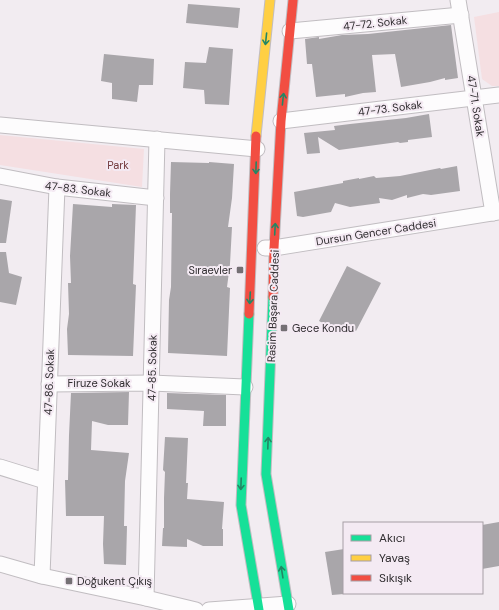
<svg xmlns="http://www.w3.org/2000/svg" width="499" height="610" font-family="'DM Sans',sans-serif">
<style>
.green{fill:#f5dfe2}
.building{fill:#a9a6aa}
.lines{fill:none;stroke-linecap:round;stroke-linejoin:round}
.street-casing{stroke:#c1bdc1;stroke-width:17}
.fast-casing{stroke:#c1bdc1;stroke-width:11}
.slow-casing{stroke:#c1bdc1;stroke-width:11}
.jam-casing{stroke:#c1bdc1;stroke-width:11}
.street{stroke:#fdfcfd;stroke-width:15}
.fast{stroke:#16e098;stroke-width:9}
.slow{stroke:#ffcf43;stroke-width:9}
.jam{stroke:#f24e42;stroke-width:9}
.oneway{stroke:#238664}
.poi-dot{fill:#747074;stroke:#f4eaf3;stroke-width:1.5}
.labels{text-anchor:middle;stroke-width:4;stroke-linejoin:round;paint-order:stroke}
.street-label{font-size:11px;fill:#302d30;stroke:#f4eaf3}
.park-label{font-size:11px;fill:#743b3e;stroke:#f4eaf3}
.poi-label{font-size:11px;fill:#302d30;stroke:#f4eaf3;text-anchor:start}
</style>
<rect width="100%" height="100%" fill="#f2ecf1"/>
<g class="green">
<path d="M499 12V86H492L482 79 474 17Z"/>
<path d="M0 135 144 149 142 187 0 165Z"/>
</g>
<g class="building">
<path d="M188 4 240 8 238 28 186 23Z"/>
<path d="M451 25 458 78 445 80V78L430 82 401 87 395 54 372 55 376 92 363 93 345 97V94L316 97 312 64H307L305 39 319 37V39L342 35 368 34Z"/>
<path d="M209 47 233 49 229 105 205 104 204 90 183 88 185 62 206 63Z"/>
<path d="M104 54 154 59 153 85H139L137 102 112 99V83L101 81Z"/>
<path d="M429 114 432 137 408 140V142L400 143 398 142 339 150 318 137 320 153 307 154 304 133 335 130 334 126 350 124 406 118Z"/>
<path d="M171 162 209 163V162L234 164 232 198 228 227H232L230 264 227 287 230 288 227 356 168 353 169 300 171 287 172 213H170V194Z"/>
<path d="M457 166 460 191 431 195 423 194 407 198V195L392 200 379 198 380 203 350 207 335 203 331 212 303 217 297 216 294 192 343 183V181L359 178V179L374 176 376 178 400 176 440 168 441 169Z"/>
<path d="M0 199 12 201 6 243H0Z"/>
<path d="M73 204 112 207V204L136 205 133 284 136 285 133 356 68 355 67 329 69 314 68 283H71L70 256Z"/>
<path d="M0 252H6L9 273 22 277 16 305 0 302Z"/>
<path d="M347 266 381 283 356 331 346 326 342 333 319 321Z"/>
<path d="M129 392 128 425H108L92 421 91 450 129 453 125 481 124 526H127L126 565 104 564 103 544 104 516H66L65 480H68L69 435 71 393Z"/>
<path d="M167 393 226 395V426H203L204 411 167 409Z"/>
<path d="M165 437 188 438 186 483H188L187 499 224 502 222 529H223V546H203L187 539V547L162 546 163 528H164V498L165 472 163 470Z"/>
<path d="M499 522V566L482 569V525Z"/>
<path d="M344 549V594L332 595 325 552Z"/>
</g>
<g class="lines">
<defs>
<g id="street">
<path d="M458 0 493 213"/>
<path d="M290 31 461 15"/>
<path d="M281 121 499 95"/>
<path d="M0 125 257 149"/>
<path d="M0 176 57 187 156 198"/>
<path d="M265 248H274L499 212"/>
<path d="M49 384 151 383 245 387"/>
<path d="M0 467 45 481"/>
<path d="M0 564 42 576 146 598 196 610"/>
<path d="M42 576 57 187"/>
<path d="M146 598 157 139"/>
<path d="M209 610 288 604"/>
</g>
<g id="fast">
<path d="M273 297 266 474 289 610"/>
<path d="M249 314 241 505 259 610"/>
</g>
<path id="slow" d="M256 136 270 0"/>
<g id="jam">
<path d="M273 297 274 248 281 121 293 0"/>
<path d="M249 314 256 136"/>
</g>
</defs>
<use href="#street" class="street-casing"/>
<use href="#fast" class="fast-casing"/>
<use href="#slow" class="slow-casing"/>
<use href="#jam" class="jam-casing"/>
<use href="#street" class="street"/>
<use href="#fast" class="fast"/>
<use href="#slow" class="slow"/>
<use href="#jam" class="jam"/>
</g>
<defs><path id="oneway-shaft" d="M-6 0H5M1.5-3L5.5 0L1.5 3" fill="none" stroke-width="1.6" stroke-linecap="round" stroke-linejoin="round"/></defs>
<g class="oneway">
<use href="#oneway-shaft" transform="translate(266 39) rotate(96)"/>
<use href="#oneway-shaft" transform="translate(283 99) rotate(-84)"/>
<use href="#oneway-shaft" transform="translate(256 168) rotate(92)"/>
<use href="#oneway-shaft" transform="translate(275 229) rotate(-87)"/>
<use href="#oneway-shaft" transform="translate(250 298) rotate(93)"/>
<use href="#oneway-shaft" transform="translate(268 443) rotate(-88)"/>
<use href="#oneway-shaft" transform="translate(241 484) rotate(92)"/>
<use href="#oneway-shaft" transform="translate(282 572) rotate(-99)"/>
</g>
<g class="poi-dot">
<rect x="236" y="266" width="8" height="8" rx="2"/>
<rect x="280" y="324" width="8" height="8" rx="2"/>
<rect x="65" y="577" width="8" height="8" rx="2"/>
</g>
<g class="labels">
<g class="street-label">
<text transform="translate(375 23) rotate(-6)" y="4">47-72. Sokak</text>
<text transform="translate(476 106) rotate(81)" y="4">47-71. Sokak</text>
<text transform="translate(390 108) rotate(-7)" y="4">47-73. Sokak</text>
<text transform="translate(78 189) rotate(7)" y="4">47-83. Sokak</text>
<text transform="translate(376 232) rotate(-9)" y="4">Dursun Gencer Caddesi</text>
<text transform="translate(273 306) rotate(-88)" y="4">Rasim Başara Caddesi</text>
<text transform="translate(152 368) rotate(-89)" y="4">47-85. Sokak</text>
<text transform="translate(49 382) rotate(-88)" y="4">47-86. Sokak</text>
<text x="99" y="387">Firuze Sokak</text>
</g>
<g class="park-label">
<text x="118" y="169">Park</text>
</g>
<g class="poi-label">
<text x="232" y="274" text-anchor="end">Sıraevler</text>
<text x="292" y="332">Gece Kondu</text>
<text x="77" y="585">Doğukent Çıkış</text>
</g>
</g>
<rect x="343" y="522" width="140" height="72" fill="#f4eaf3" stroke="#a69ea5"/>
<rect x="351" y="535" width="20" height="6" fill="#16e098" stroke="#a69ea5"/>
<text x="379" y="542" font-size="12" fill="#302d30">Akıcı</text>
<rect x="351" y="555" width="20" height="6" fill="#ffcf43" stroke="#a69ea5"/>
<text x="379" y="562" font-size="12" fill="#302d30">Yavaş</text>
<rect x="351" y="575" width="20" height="6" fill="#f24e42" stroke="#a69ea5"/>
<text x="379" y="582" font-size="12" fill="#302d30">Sıkışık</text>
</svg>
